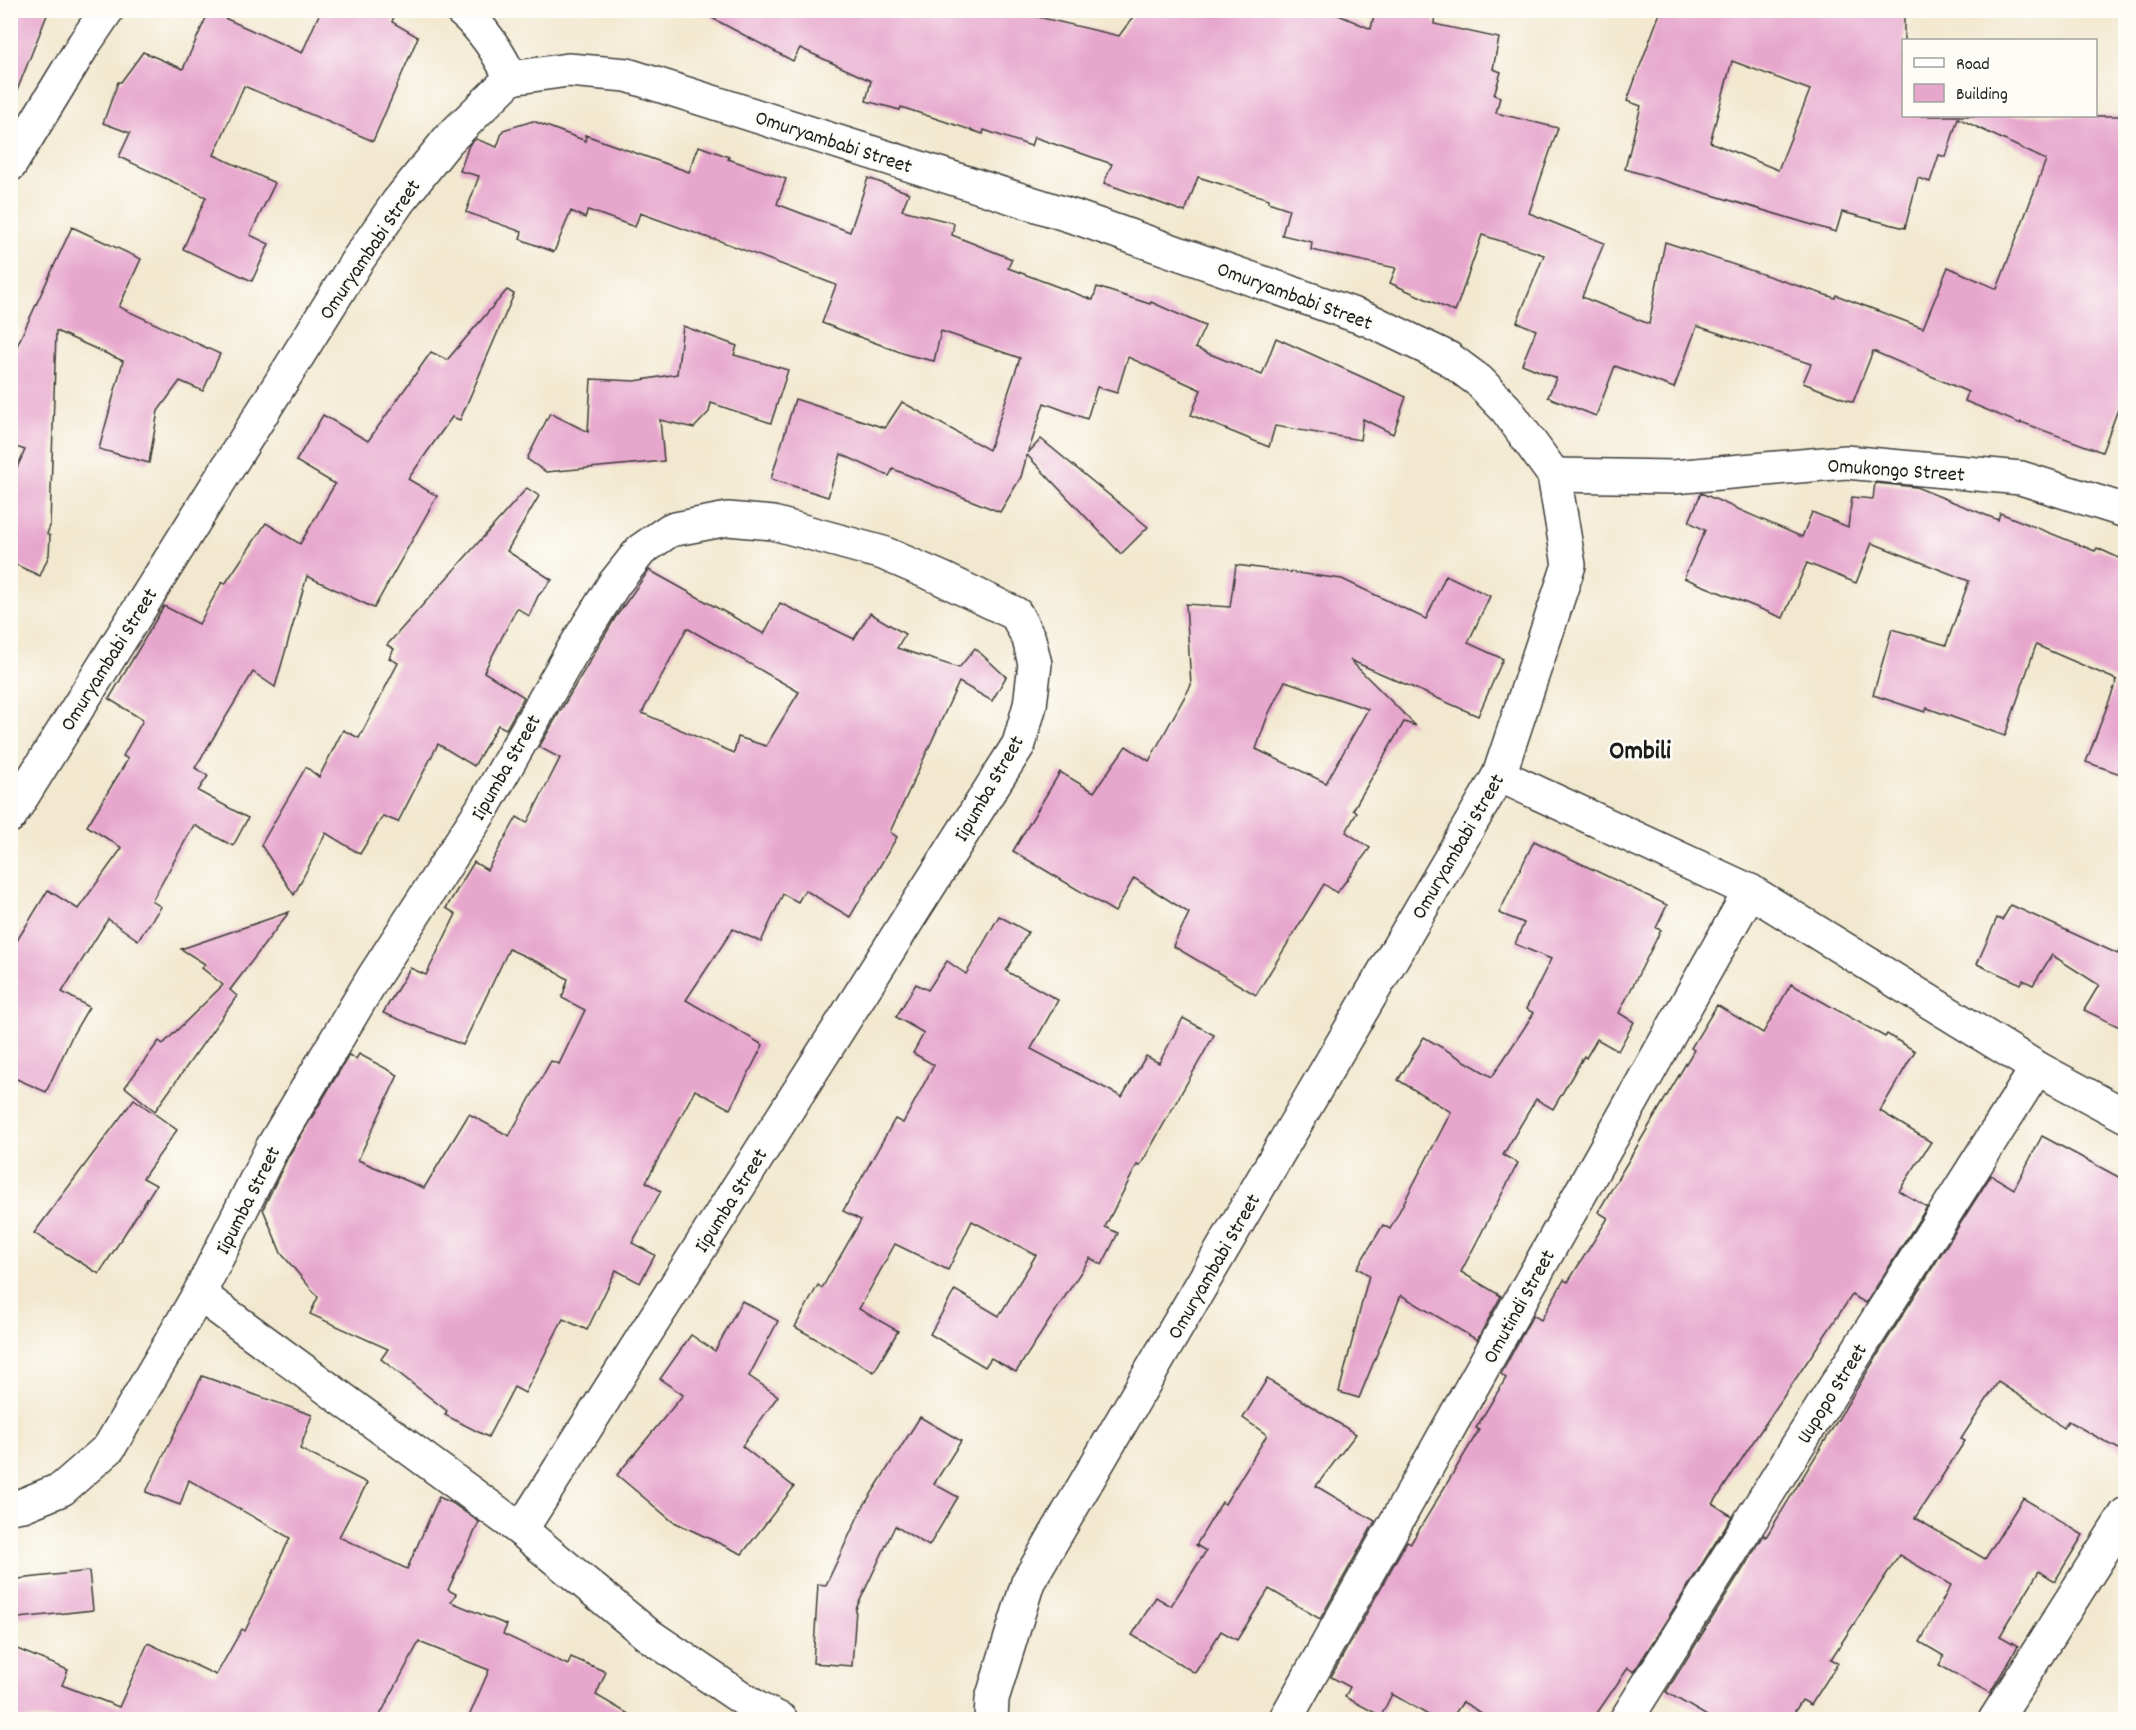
<svg xmlns="http://www.w3.org/2000/svg" width="2136" height="1730" font-family="Dekko,sans-serif">
<style>
.building{fill:#e7a7cd;fill-rule:evenodd}
.lines{fill:none;stroke-linecap:round;stroke-linejoin:round}
.minor-casing{stroke:#3c3b37;stroke-width:36}
.minor{stroke:#fff;stroke-width:33}
.labels{text-anchor:middle;stroke-width:5;stroke-linejoin:round;paint-order:stroke}
.street-label{font-size:21px;fill:#1c1c1c;stroke:#fdfcf7}
.district-label{font-size:27px;font-weight:bold;fill:#1c1c1c;stroke:#fdfcf7}
</style>
<rect width="100%" height="100%" fill="#fdfcf7"/>
<filter id="ink" filterUnits="userSpaceOnUse"><feTurbulence type="fractalNoise" baseFrequency=".0167" numOctaves="2"/><feDisplacementMap in="SourceGraphic" scale="12" xChannelSelector="R" yChannelSelector="G"/><feConvolveMatrix kernelMatrix="1 2 1 2 8 2 1 2 1" color-interpolation-filters="sRGB"/></filter>
<filter id="wash" filterUnits="userSpaceOnUse"><feTurbulence type="fractalNoise" baseFrequency=".008" numOctaves="4" result="noise"/><feDisplacementMap in="SourceGraphic" scale="24" xChannelSelector="R" yChannelSelector="G"/><feGaussianBlur stdDeviation="1.35" result="paint"/><feColorMatrix in="noise" values="0 0 0 0 0 0 0 0 0 0 0 0 0 0 0 0 0 1.4 0 .05"/><feComposite in="paint" operator="in"/></filter>
<g filter="url(#wash)">
<rect width="100%" height="100%" fill="#f2e8cf"/>
<g id="blocks">
<g class="building">
<path d="M10 10H49L12 103H10Z"/>
<path d="M321 10H396L392 22 418 37 373 141 244 86 214 155 275 183 250 235 269 244 252 281 183 249 206 197 119 157 130 133 103 123 118 82H121L143 52 183 69 209 11 302 53Z"/>
<path d="M697 10H1035L1034 16 1119 36 1138 10H1327L1371 29 1375 10H1435L1434 24 1499 38 1493 69 1501 72 1494 95 1500 97 1496 113 1558 128 1529 213 1604 243 1582 297 1649 324 1665 242 1835 298 1836 295 1923 328 1948 267 1997 289 2046 160 1958 118 1946 157 1939 155 1930 182 1918 178 1905 228 1842 212 1836 232 1625 169 1641 106 1627 101 1661 10H1904V116H2126V388L2102 452 2021 422V424L1965 401 1968 392 1873 351 1853 402 1803 383 1811 364 1697 326 1674 388 1615 366 1596 416 1548 397 1556 378 1522 364 1536 330 1517 322 1544 255 1482 235 1455 312 1390 283 1396 268 1311 250 1312 242 1282 235 1289 209 1268 202 1269 199 1198 177 1185 212 1104 183 1112 164 1034 137 1031 146 984 130 983 134 901 107 900 110 866 101 871 81 800 48 793 61ZM1732 61 1810 90 1778 170 1710 142Z"/>
<path d="M533 121 586 141 585 135 689 172 699 146 729 157 728 159 786 179 777 204 850 232 868 178 909 193 902 210 954 223 952 235 1012 259 1008 268 1093 300 1097 287 1150 304 1151 302 1205 326 1195 348 1262 375 1276 338 1406 397 1393 434 1363 419 1360 440 1275 426 1269 447 1191 415 1201 390 1128 357 1117 393 1097 387 1087 419 1044 403 1028 453 1041 439 1148 527 1121 554 1027 455 1021 477 1000 512 893 469 889 476 841 454 828 497 771 479 795 399 885 428 902 402 989 450 1020 358 941 331 934 361 908 355 822 323 836 285 715 239 714 240 640 213 635 227 588 210 585 218 571 211 554 252 520 239 522 232 466 212 479 176 460 171 469 145 476 139 497 147 503 130Z"/>
<path d="M72 227 141 259 119 307 220 354 203 391 180 381 158 411 149 463 99 449 123 361 56 331 50 526 47 534 50 536 49 555 40 576 10 562V483L25 450 10 445V361Z"/>
<path d="M507 290 514 294 460 420 452 417 408 479 437 496 374 608 307 576 275 687 253 672 195 768 208 776 198 791 248 818 233 846 194 825 152 901 161 907 138 940 108 919 62 992 89 1007 73 1034 46 1092 10 1076V952L48 890 78 909 122 848 87 826 128 759 123 756 143 720 109 699 164 606 199 624 222 582 225 584 266 523 300 544 335 484 296 461 323 415 368 441 431 352 447 360Z"/>
<path d="M683 326 737 346 734 355 788 370 771 423 711 403 709 412 694 428 660 420 664 461 546 472 527 459 550 413 588 432 591 379 635 381 677 374Z"/>
<path d="M1875 483 1916 487 1998 520 2000 513 2095 551 2097 548 2126 561V776L2086 762 2117 680 2036 645 2005 736 1927 708 1925 712 1873 695 1892 629 1946 645 1969 581 1872 543 1856 583 1807 563 1783 618 1684 578 1705 530 1689 522 1701 493 1802 537 1812 512 1848 527 1852 497 1873 499Z"/>
<path d="M527 488 539 496 507 551 552 580 538 596 529 616 517 608 484 672 524 697 506 729 498 725 474 766 438 744 398 822 383 816 360 854 326 833 294 895 261 845 306 767 319 777 343 730 359 738 398 663 389 658 394 649 387 645Z"/>
<path d="M1236 565 1342 579 1426 619 1446 575 1490 596 1468 643 1503 659 1478 716 1350 660 1416 726 1404 722 1353 810 1357 812 1346 832 1370 848 1337 893 1324 884 1256 995 1173 946 1189 913 1134 878 1115 912 1013 851 1060 772 1094 792 1126 746 1149 761 1191 685 1186 604 1230 607ZM1285 681 1368 709 1326 783 1256 749 1268 715Z"/>
<path d="M649 570 764 634 780 603 854 639 870 613 905 634 897 648 959 668 975 648 1006 677 992 701 959 682 890 832 897 837 850 917 805 890 798 902 783 894 761 942 733 929 686 1000 763 1045 730 1109 695 1090 646 1182 661 1191 632 1243 655 1255 640 1283 616 1270 587 1330 563 1319 525 1393 514 1387 488 1437 445 1415 447 1411 381 1359 388 1349 310 1314 318 1297 281 1253 263 1209 288 1157 349 1055 356 1059 359 1054 398 1075 358 1160 424 1188 469 1114 509 1136 551 1061 559 1064 585 1010 562 998 568 979 544 965 509 949 463 1045 383 1013 410 968 426 975 456 914 446 908 474 862 487 870 517 817 527 823 560 758 539 747 615 618ZM687 628 799 692 766 746 738 737 734 753 642 713Z"/>
<path d="M1534 841 1667 905 1656 928 1661 930 1619 1013 1634 1022 1618 1051 1597 1039 1586 1058 1584 1056 1553 1109 1536 1099 1503 1155 1518 1163 1461 1272 1501 1296 1477 1340 1401 1295 1359 1398 1339 1392 1369 1275 1357 1268 1383 1225 1390 1229 1451 1112 1398 1080 1424 1037 1492 1077 1534 1013 1526 1009 1551 959 1515 944 1524 923 1499 913Z"/>
<path d="M2011 905 2118 954 2126 942V1030L2084 1010 2099 985 2052 955 2033 985 2023 980 2021 984 1977 964 1997 918 2002 920Z"/>
<path d="M289 912 230 990 237 996 155 1111 125 1087 159 1041 163 1044 223 985 202 968 205 964 181 949Z"/>
<path d="M999 916 1028 932 1006 971 1058 1000 1031 1049 1122 1097 1146 1056 1159 1063 1183 1018 1214 1035 1140 1166 1137 1165 1105 1227 1118 1233 1102 1265 1090 1258 1016 1372 991 1358 985 1367 930 1334 955 1290 999 1316 1036 1255 972 1221 948 1270 895 1244 859 1309 898 1331 874 1372 795 1327 818 1285 822 1288 861 1220 843 1211 895 1119 903 1123 934 1065 913 1053 924 1033 896 1017 916 984 928 990 947 961 966 974Z"/>
<path d="M1791 984 1885 1037 1887 1034 1915 1051 1880 1111 1931 1142 1899 1191 1927 1207 1866 1303 1852 1295 1747 1451 1713 1504 1732 1516 1634 1672 1628 1668 1593 1719H1492L1463 1702 1451 1719H1435L1392 1694 1381 1716 1345 1697 1350 1687 1331 1677 1407 1541 1411 1543 1479 1430 1476 1428 1506 1378 1501 1374 1533 1315 1541 1320 1564 1280 1568 1282 1608 1218 1598 1212 1694 1050 1691 1048 1717 1005 1763 1033Z"/>
<path d="M134 1099 177 1130 143 1178 156 1185 99 1274 34 1233Z"/>
<path d="M2042 1136 2126 1181V1453L2068 1421 2063 1428 2033 1404 1998 1382 1961 1439 1965 1441 1915 1518 1985 1559 2023 1498 2083 1535 2055 1581 2039 1571 2000 1636 2018 1646 1990 1693 1939 1665 1944 1656 1920 1642 1951 1585 1899 1555 1831 1659 1838 1663 1811 1705 1802 1700 1790 1719H1712L1666 1692 1764 1535 1766 1537 1883 1346 1991 1175 2014 1189Z"/>
<path d="M742 1301 778 1321 749 1376 778 1396 742 1446 794 1487 742 1554 672 1521 617 1475 683 1395 660 1379 691 1335 715 1351Z"/>
<path d="M202 1376 312 1415 300 1449 367 1483 339 1537 407 1569 439 1497 452 1503 479 1522 448 1590 456 1594 451 1602 507 1625 503 1634 568 1665 571 1657 606 1672 596 1695 637 1719H468L489 1670 419 1642 378 1719H10V1646L68 1670 62 1685 119 1707 148 1643 216 1675 242 1629 245 1631 290 1538 189 1480 180 1505 146 1492Z"/>
<path d="M1267 1379 1356 1434 1316 1486 1375 1521 1320 1619 1269 1589 1237 1640 1221 1631 1195 1673 1132 1635 1156 1597 1171 1606 1206 1551 1196 1545 1222 1502 1225 1504 1267 1435 1243 1418Z"/>
<path d="M920 1417 961 1441 934 1484 958 1497 929 1546 895 1526 856 1609 852 1666 813 1663 818 1584 826 1585 861 1510Z"/>
<path d="M89 1571 93 1610 10 1619V1580Z"/>
</g>
</g>
</g>
<g filter="url(#ink)">
<use href="#blocks" fill-opacity="0" stroke="#3c3b37" stroke-width="1.5"/>
<g class="lines">
<defs>
<g id="minor">
<path d="M461 10C484 29 498 52 511 78"/>
<path d="M10 165 84 44 107 10"/>
<path d="M1554 475 1673 477 1846 462 2021 478 2126 511"/>
<path d="M1499 775 1750 891 2037 1068 2126 1116"/>
<path d="M10 816 357 261 398 202 448 140 511 78 568 70 627 75 1078 218 1369 320 1448 358 1479 381 1506 409 1554 475 1569 565 1499 775 1028 1582 992 1699 991 1720"/>
<path d="M10 1507 23 1505 62 1489 109 1448 199 1294 272 1148 373 978 482 809 570 655 614 584 641 550 670 530 728 519 773 523 883 553 941 578 1016 614 1029 639 1035 664 1030 705 1019 744 521 1530 199 1294"/>
<path d="M521 1530 647 1634 758 1709 781 1720"/>
<path d="M1285 1720 1750 891"/>
<path d="M1626 1720 1798 1445 2037 1068"/>
<path d="M1995 1720 2126 1514"/>
</g>
</defs>
<use href="#minor" class="minor-casing"/>
<use href="#minor" class="minor"/>
</g>
</g>
<g class="labels">
<g class="street-label">
<text transform="translate(834 141) rotate(18)" y="7">Omuryambabi Street</text>
<text transform="translate(369 249) rotate(-56)" y="7">Omuryambabi Street</text>
<text transform="translate(1295 295) rotate(20)" y="7">Omuryambabi Street</text>
<text transform="translate(1896 469) rotate(4)" y="7">Omukongo Street</text>
<text transform="translate(108 659) rotate(-58)" y="7">Omuryambabi Street</text>
<text transform="translate(505 767) rotate(-60)" y="7">Iipumba Street</text>
<text transform="translate(988 788) rotate(-60)" y="7">Iipumba Street</text>
<text transform="translate(1457 846) rotate(-60)" y="7">Omuryambabi Street</text>
<text transform="translate(247 1200) rotate(-63)" y="7">Iipumba Street</text>
<text transform="translate(730 1200) rotate(-58)" y="7">Iipumba Street</text>
<text transform="translate(1213 1266) rotate(-60)" y="7">Omuryambabi Street</text>
<text transform="translate(1518 1306) rotate(-61)" y="7">Omutindi Street</text>
<text transform="translate(1831 1393) rotate(-58)" y="7">Uupopo Street</text>
</g>
<g class="district-label">
<text x="1640" y="758">Ombili</text>
</g>
</g>
<rect width="2136" height="1730" fill="none" stroke="#fdfcf7" stroke-width="36"/>
<rect x="1902" y="39" width="195" height="78" fill="#fdfcf7" stroke="#a3a29f" stroke-width="1.5"/>
<rect x="1914" y="58" width="30" height="9" fill="#ffffff" stroke="#a3a29f" stroke-width="1.5"/>
<text x="1956" y="69" font-size="18" fill="#1c1c1c">Road</text>
<rect x="1914" y="84" width="30" height="18" fill="#e7a7cd" stroke="#a3a29f" stroke-width="1.5"/>
<text x="1956" y="99" font-size="18" fill="#1c1c1c">Building</text>
</svg>
